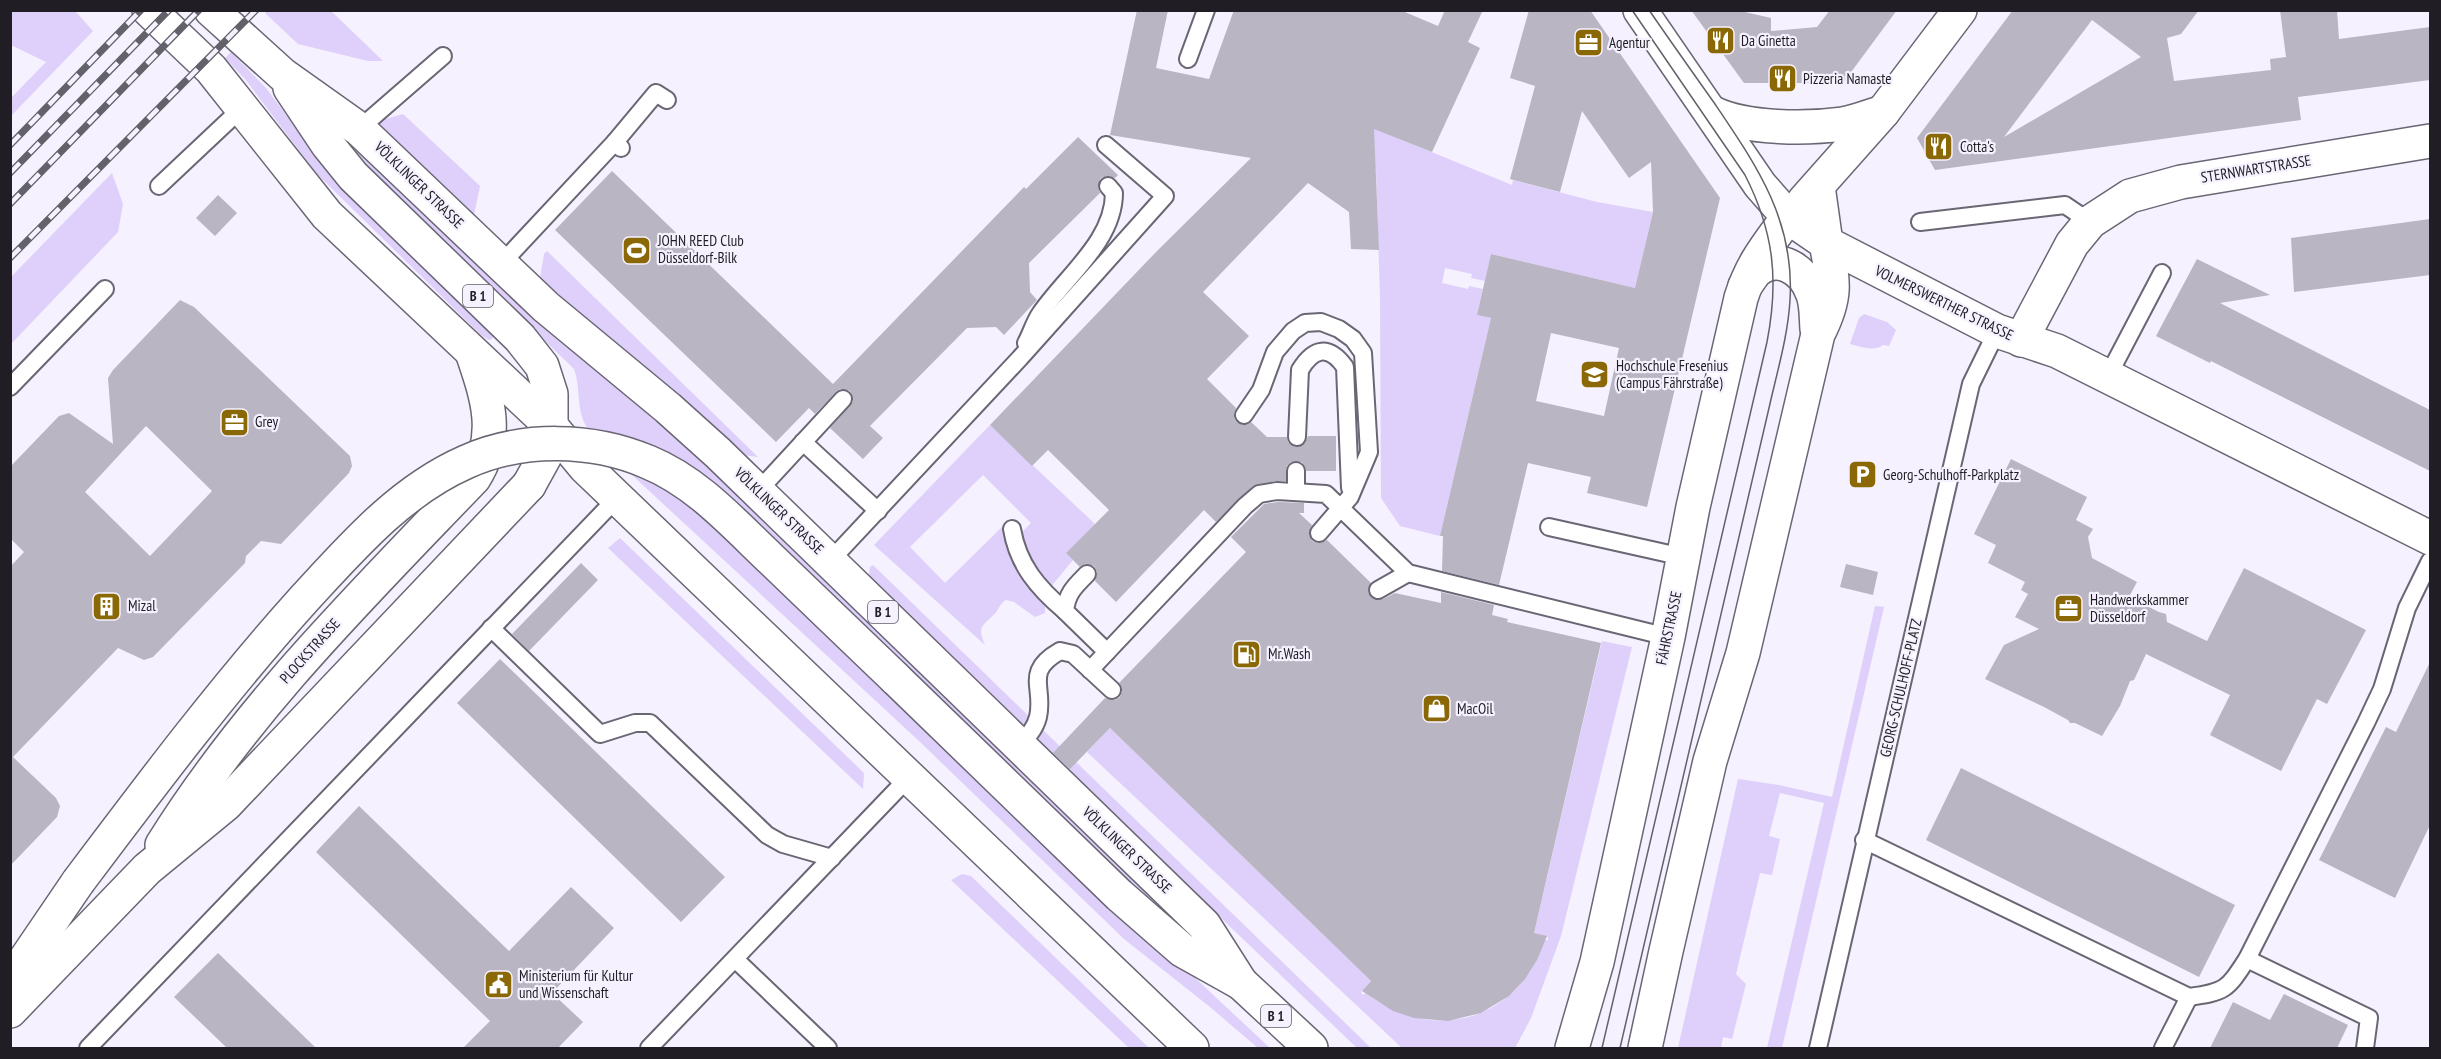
<svg xmlns="http://www.w3.org/2000/svg" width="2441" height="1059" font-family="'PT Sans Narrow',sans-serif">
<style>
.green{fill:#ded0fb}
.building{fill:#b9b5c3;fill-rule:evenodd}
.lines{fill:none;stroke-linecap:round;stroke-linejoin:round}
.lane-casing{stroke:#6a6673;stroke-width:20}
.street-casing{stroke:#6a6673;stroke-width:36}
.secondary-casing{stroke:#6a6673;stroke-width:36}
.primary-casing{stroke:#6a6673;stroke-width:36}
.lane{stroke:#fff;stroke-width:16}
.street{stroke:#fff;stroke-width:33}
.secondary{stroke:#fff;stroke-width:33}
.primary{stroke:#fff;stroke-width:33}
.tram{stroke:#636169;stroke-width:1.5}
.rail-casing{stroke:#636169;stroke-width:7}
.rail{stroke:#f5f1fe;stroke-width:4.5;stroke-dasharray:14;stroke-linecap:butt}
.secondary-bridge-casing{stroke:#6a6673;stroke-width:36;stroke-linecap:butt}
.secondary-bridge{stroke:#fff;stroke-width:33}
.labels{text-anchor:middle;stroke-width:4.5;stroke-linejoin:round;paint-order:stroke}
.shield{fill:#f5f1fe;stroke:#605d65;stroke-width:1.5}
.shield-label{font-size:14px;font-weight:bold;fill:#201e24}
.poi-label{font-size:15px;fill:#201e24;stroke:#f5f1fe;text-anchor:start}
.street-label{font-size:15px;fill:#201e24;stroke:#f5f1fe}
</style>
<rect width="100%" height="100%" fill="#f5f1fe"/>
<g class="green">
<path d="M11 10 75 11 93 31 11 116V98L46 62 11 45Z"/>
<path d="M268 10 331 11 383 61H368L298 44 265 13Z"/>
<path d="M231 52 266 88 316 155 494 334 492 339 489 340 481 335 316 173 245 79 225 58Z"/>
<path d="M403 114 480 186 474 215 378 124 382 120Z"/>
<path d="M1351 119 1512 185 1513 180 1597 202 1653 212 1635 288 1491 254 1485 281 1471 278 1472 274 1445 268 1442 283 1468 289 1469 286 1483 289 1477 315 1491 318 1440 536 1400 526 1381 498 1380 297 1376 170 1348 159Z"/>
<path d="M349 139 685 439 1180 924 1178 928 1177 961 1270 1048H1258L1210 1007 1124 939 919 741 632 475C618 460 587 435 582 417 577 401 580 385 574 369L356 158 345 143Z"/>
<path d="M112 173 123 204 118 232 11 344V277Z"/>
<path d="M547 251 758 457 742 455 540 278 544 254Z"/>
<path d="M1864 314 1887 322 1896 330 1889 346 1883 345C1873 352 1862 347 1850 344L1859 318Z"/>
<path d="M990 425 1095 524 1066 553 1073 560 1049 589 1032 573 1021 533 1031 523 983 475 910 547 945 583 1003 526C1007 558 1024 579 1045 603V613L1035 617 1014 602 1006 600C1001 603 1000 606 997 611 986 625 975 624 985 645L874 545Z"/>
<path d="M620 538 864 773 863 789 608 548Z"/>
<path d="M873 565 1371 1048H1357L868 581 870 567Z"/>
<path d="M1875 606 1884 607 1782 1048H1767L1824 803 1780 793 1769 836 1780 839 1772 875 1760 873 1736 974 1746 984 1732 1039 1723 1037 1721 1048H1678L1738 779 1779 785 1832 797Z"/>
<path d="M1602 641 1632 647 1561 936 1531 1018 1515 1048H1402L1087 752 1110 728 1371 981 1361 992 1363 995 1366 993C1432 1045 1519 1021 1544 940H1548V937L1534 933Z"/>
<path d="M962 874 971 876 1149 1048H1129L951 880Z"/>
</g>
<g class="building">
<path d="M1137 10H1168L1156 68 1209 79 1234 10H1400L1438 26 1445 10H1483L1468 42 1480 48 1432 152 1374 129 1379 250 1351 249 1349 212 1308 183 1203 292 1249 336 1207 379 1236 408 1234 414 1235 420 1243 425 1251 422 1267 437H1287L1288 442 1296 447 1305 443 1308 436H1336V471H1306L1302 462H1291L1287 466 1286 481H1275L1253 486 1216 522 1204 510 1116 602 1095 581 1097 572 1094 566 1085 564 1080 567 1066 553 1109 510 1048 450 1032 466 990 425 1157 251 1251 158 1110 135Z"/>
<path d="M1529 10H1590L1720 198 1647 507 1587 493 1591 477 1528 463 1499 585 1442 571 1443 536H1440L1491 318 1477 315 1491 254 1635 288 1653 212 1651 162 1629 178 1582 111 1560 192 1510 179 1535 86 1510 78ZM1551 333 1619 348 1604 416 1536 401Z"/>
<path d="M1691 10H1736L1771 18V31L1817 27 1830 10H1897L1843 83H1744Z"/>
<path d="M2013 10H2199L2181 34 2167 38 2174 81 2271 70 2270 59 2286 57 2280 10H2337L2339 39 2430 27V80L2298 97 2301 120 1935 170 1917 138ZM2092 20 2141 57 2004 137Z"/>
<path d="M1078 137 1118 175 1115 178 1107 176 1101 178 1098 187 1100 193 1029 263 1030 292 1037 300 1004 335 996 327 967 328 870 426 883 438 863 459 830 428 853 402 850 391 840 389 836 392 815 414 809 408 776 442 555 230 612 171 833 384 1024 187 1026 189Z"/>
<path d="M218 195 237 213 215 236 196 218Z"/>
<path d="M2430 219V275L2294 292 2291 238Z"/>
<path d="M2197 259 2270 295 2220 303 2430 410V471L2211 361 2210 363 2156 336Z"/>
<path d="M180 300 194 307 350 456 352 466 349 473 281 544 261 541 246 556 245 563 153 657 144 660 118 648 13 757 56 798 60 806 57 817 10 866V567L24 552 10 538V467L59 416 69 413 113 444 108 378 113 370ZM146 426 212 491 150 556 85 492Z"/>
<path d="M2011 459 2087 497 2076 520 2093 529 2088 537 2092 558 2137 582 2129 597 2159 612 2166 614 2167 622 2207 641 2244 568 2366 630 2327 704 2317 699 2281 771 2210 735 2230 695 2146 654 2134 680 2130 681 2120 706 2102 736 2075 723H2070L2068 720 2044 707 1985 679 2004 645 2039 629 2015 617 2028 594 2021 590 2025 582 1988 563 1996 545 1974 534Z"/>
<path d="M1278 502 1304 503V513H1299L1312 525 1309 532 1312 541 1318 543 1327 540 1371 583 1368 591 1373 599H1383L1395 593 1441 603V592L1494 605 1492 615 1508 619 1507 622 1601 643 1534 933 1547 936 1537 960 1525 979 1509 996 1481 1013 1448 1021 1414 1018 1393 1011 1362 991 1371 981 1110 728 1070 769 1053 753 1105 698 1115 700 1120 697 1122 692 1119 683 1246 552 1231 537 1264 504Z"/>
<path d="M581 563 598 580 529 651 512 634Z"/>
<path d="M1846 564 1878 572 1873 595 1840 587Z"/>
<path d="M500 659 725 877 681 922 457 703Z"/>
<path d="M2430 662V825L2395 898 2319 860 2386 727 2396 732Z"/>
<path d="M1961 768 2235 905 2199 977 1926 840Z"/>
<path d="M359 806 509 951 571 887 614 928 552 993 583 1022 558 1048H463L490 1021 316 852Z"/>
<path d="M218 953 316 1048H227L174 997Z"/>
<path d="M2284 994 2348 1025 2337 1048H2210L2233 1002 2270 1020Z"/>
</g>
<g class="lines">
<defs>
<g id="lane">
<path d="M1188 59 1206 10"/>
<path d="M359 129 443 56"/>
<path d="M615 142 656 93 667 100"/>
<path d="M159 186 243 107"/>
<path d="M1920 222 2065 205 2090 222"/>
<path d="M501 264 615 142 621 148"/>
<path d="M1026 343C1031 334 1034 323 1040 314 1065 277 1114 241 1114 193L1108 186"/>
<path d="M2108 376 2162 273"/>
<path d="M10 387 105 289"/>
<path d="M1244 415 1261 390 1275 352 1293 331 1305 323 1321 322 1339 329 1353 339 1363 353 1369 452 1350 497 1319 533"/>
<path d="M1297 437 1300 370C1314 347 1329 345 1345 367L1350 488"/>
<path d="M803 442 878 511"/>
<path d="M758 491 843 399"/>
<path d="M1296 492V471"/>
<path d="M1549 527 1683 557"/>
<path d="M1012 529C1018 565 1038 588 1065 611"/>
<path d="M830 561 1020 358 1165 196 1106 145"/>
<path d="M1087 574C1075 586 1067 593 1065 611L1107 652"/>
<path d="M1378 590 1408 573"/>
<path d="M491 628 600 734 635 723H650L767 835 783 844 832 858"/>
<path d="M1090 670 1245 506 1259 494 1277 491 1326 494 1408 573 1668 637"/>
<path d="M1019 745C1028 736 1035 729 1038 717 1045 687 1023 672 1060 651L1073 654 1112 690"/>
<path d="M1864 840 2189 997C2225 992 2227 990 2247 959L2366 723 2382 689 2407 608 2430 561"/>
<path d="M735 959 828 1048"/>
<path d="M2247 959 2369 1018 2365 1048"/>
<path d="M88 1048 617 498"/>
<path d="M649 1048 910 776"/>
<path d="M1818 1048 1971 384 1997 331"/>
<path d="M2163 1048 2189 997"/>
</g>
<g id="street">
<path d="M1713 113C1746 129 1806 129 1842 124 1856 122 1870 116 1883 112"/>
<path d="M1818 186 1826 243 1997 331 2057 351 2430 538"/>
<path d="M1804 201 1883 112 1960 10"/>
<path d="M2021 340 2072 244 2090 222 2130 196 2181 182 2430 141"/>
</g>
<g id="secondary">
<path d="M1640 10 1760 185 1788 217 1826 243C1834 283 1837 297 1818 334L1743 653 1710 761 1666 951 1645 1048"/>
<path d="M1745 286C1749 281 1752 275 1756 271 1778 252 1804 270 1812 292 1817 303 1816 318 1817 329"/>
<path d="M895 678 1119 895 1182 950 1241 983"/>
<path d="M162 845C248 707 363 594 474 478 501 436 487 396 472 352"/>
<path d="M10 982 78 882"/>
<path d="M10 1011 147 869 226 804 529 485"/>
<path d="M1572 1048 1597 962 1668 637 1693 507 1741 298C1752 263 1767 246 1788 217"/>
</g>
<g id="primary">
<path d="M149 10 211 69 327 215 551 426 585 467 1192 1048"/>
<path d="M211 10 283 75 359 129 546 307 668 408 718 453 1204 925 1241 983 1311 1048"/>
<path d="M290 88 328 145 353 176 520 338 542 366 551 394V426L545 456 529 485"/>
</g>
</defs>
<use href="#lane" class="lane-casing"/>
<use href="#street" class="street-casing"/>
<use href="#secondary" class="secondary-casing"/>
<use href="#primary" class="primary-casing"/>
<use href="#lane" class="lane"/>
<use href="#street" class="street"/>
<use href="#secondary" class="secondary"/>
<use href="#primary" class="primary"/>
<g class="tram">
<path d="M1602 1048 1767 342C1779 280 1774 232 1745 175L1632 10"/>
<path d="M1620 1048 1769 408C1777 372 1788 336 1790 300 1795 221 1757 166 1715 104 1693 73 1671 42 1649 10"/>
</g>
<defs>
<g id="rail">
<path d="M10 145 141 10"/>
<path d="M10 173 169 10"/>
<path d="M10 204 199 10"/>
<path d="M10 258 256 10"/>
</g>
</defs>
<use href="#rail" class="rail-casing"/>
<use href="#rail" class="rail"/>
<defs>
<path id="secondary-bridge" d="M78 882C151 785 223 689 304 599 352 547 400 491 466 462 521 437 592 438 648 462 697 482 734 524 772 560 813 599 854 639 895 678"/>
</defs>
<use href="#secondary-bridge" class="secondary-bridge-casing"/>
<use href="#secondary-bridge" class="secondary-bridge"/>
</g>
<defs>
<symbol id="restaurant-square" viewBox="-11 -11 22 22"><rect x="-9" y="-9" width="18" height="18" rx="4" fill="#8a6806" stroke="#f5f1fe"/><path d="M-5-6h1v4h1v-4h1v4h1v-4h1v5L-1.5 .5V6h-2V.5L-5-1ZM5-6V6H3V1.5H1.5Q1.5-4 5-6Z" fill="#fff"/></symbol>
<symbol id="office-square" viewBox="-11 -11 22 22"><rect x="-9" y="-9" width="18" height="18" rx="4" fill="#8a6806" stroke="#f5f1fe"/><path d="M-6-3h4V-5.5h4V-3h4V5H-6ZM-1-4.5V-3h2v-1.5ZM-6 0V1H6V0Z" fill="#fff"/></symbol>
<symbol id="stadium-square" viewBox="-11 -11 22 22"><rect x="-9" y="-9" width="18" height="18" rx="4" fill="#8a6806" stroke="#f5f1fe"/><path d="M0-5a6.5 5 0 1 0 0 10a6.5 5 0 1 0 0-10ZM-3.5-1.8h7v3.6h-7Z" fill="#fff"/></symbol>
<symbol id="university-square" viewBox="-11 -11 22 22"><rect x="-9" y="-9" width="18" height="18" rx="4" fill="#8a6806" stroke="#f5f1fe"/><path d="M0-5L7-2L0 1L-7-2ZM-4 1L0 2.5L4 1V4Q0 6-4 4Z" fill="#fff"/></symbol>
<symbol id="parking-square" viewBox="-11 -11 22 22"><rect x="-9" y="-9" width="18" height="18" rx="4" fill="#8a6806" stroke="#f5f1fe"/><path d="M-3.5-5.5H1a3.5 3.5 0 0 1 0 7H-1V5.5H-3.5ZM-1-3.4V-.6H.8a1.4 1.4 0 0 0 0-2.8Z" fill="#fff"/></symbol>
<symbol id="building-square" viewBox="-11 -11 22 22"><rect x="-9" y="-9" width="18" height="18" rx="4" fill="#8a6806" stroke="#f5f1fe"/><path d="M-4-6H4V6H1V3H-1V6H-4ZM-2.5-4.3h1.7v1.8h-1.7ZM.8-4.3h1.7v1.8H.8ZM-2.5-1h1.7V.8h-1.7ZM.8-1h1.7V.8H.8Z" fill="#fff"/></symbol>
<symbol id="fuel-square" viewBox="-11 -11 22 22"><rect x="-9" y="-9" width="18" height="18" rx="4" fill="#8a6806" stroke="#f5f1fe"/><path d="M-5.5-6h7V0h2V4h1.3V-2.5L3-4.5l.8-.8L6-3V5H2.5V1h-1V6h-7ZM-4.2-4.7v3.2H.2V-4.7Z" fill="#fff"/></symbol>
<symbol id="shop-square" viewBox="-11 -11 22 22"><rect x="-9" y="-9" width="18" height="18" rx="4" fill="#8a6806" stroke="#f5f1fe"/><path d="M-5-2.5h2.3a2.7 3.5 0 0 1 5.4 0H5L5.5 6h-11ZM-1.5-2.5h3a1.5 2.3 0 0 0-3 0Z" fill="#fff"/></symbol>
<symbol id="civic-square" viewBox="-11 -11 22 22"><rect x="-9" y="-9" width="18" height="18" rx="4" fill="#8a6806" stroke="#f5f1fe"/><path d="M-.6-6.5H3V-4.5H.6V-3L4-1V1h2V6H-6V1h2V-1L-.6-3ZM-1.2 2.5V6h2.4V2.5Z" fill="#fff"/></symbol>
</defs>
<g fill-rule="evenodd">
<use href="#restaurant-square" x="1704" y="24" width="33" height="33"/>
<use href="#office-square" x="1572" y="26" width="33" height="33"/>
<use href="#restaurant-square" x="1766" y="62" width="33" height="33"/>
<use href="#restaurant-square" x="1922" y="130" width="33" height="33"/>
<use href="#stadium-square" x="620" y="234" width="33" height="33"/>
<use href="#university-square" x="1578" y="358" width="33" height="33"/>
<use href="#office-square" x="218" y="406" width="33" height="33"/>
<use href="#parking-square" x="1846" y="458" width="33" height="33"/>
<use href="#building-square" x="90" y="590" width="33" height="33"/>
<use href="#office-square" x="2052" y="592" width="33" height="33"/>
<use href="#fuel-square" x="1230" y="638" width="33" height="33"/>
<use href="#shop-square" x="1420" y="692" width="33" height="33"/>
<use href="#civic-square" x="482" y="968" width="33" height="33"/>
</g>
<g class="labels">
<g class="shield">
<rect x="463" y="285" width="30" height="22" rx="4.5"/>
<rect x="868" y="601" width="30" height="22" rx="4.5"/>
<rect x="1261" y="1005" width="30" height="22" rx="4.5"/>
</g>
<g class="shield-label">
<text x="478" y="301">B 1</text>
<text x="883" y="617">B 1</text>
<text x="1276" y="1021">B 1</text>
</g>
<g class="poi-label">
<text x="1741" y="46">Da Ginetta</text>
<text x="1609" y="48">Agentur</text>
<text x="1803" y="84">Pizzeria Namaste</text>
<text x="1960" y="152">Cotta's</text>
<text x="658" y="246">JOHN REED Club<tspan x="658" dy="17">Düsseldorf-Bilk</tspan></text>
<text x="1616" y="371">Hochschule Fresenius<tspan x="1616" dy="17">(Campus Fährstraße)</tspan></text>
<text x="255" y="427">Grey</text>
<text x="1883" y="480">Georg-Schulhoff-Parkplatz</text>
<text x="2090" y="605">Handwerkskammer<tspan x="2090" dy="17">Düsseldorf</tspan></text>
<text x="128" y="611">Mizal</text>
<text x="1268" y="659">Mr.Wash</text>
<text x="1457" y="714">MacOil</text>
<text x="519" y="981">Ministerium für Kultur<tspan x="519" dy="17">und Wissenschaft</tspan></text>
</g>
<g class="street-label">
<text transform="translate(2256 169) rotate(-9)" y="5">STERNWARTSTRASSE</text>
<text transform="translate(419 185) rotate(44)" y="5">VÖLKLINGER STRASSE</text>
<text transform="translate(1944 303) rotate(26)" y="5">VOLMERSWERTHER STRASSE</text>
<text transform="translate(779 511) rotate(44)" y="5">VÖLKLINGER STRASSE</text>
<text transform="translate(1669 628) rotate(-78)" y="5">FÄHRSTRASSE</text>
<text transform="translate(310 651) rotate(-48)" y="5">PLOCKSTRASSE</text>
<text transform="translate(1901 688) rotate(-77)" y="5">GEORG-SCHULHOFF-PLATZ</text>
<text transform="translate(1127 850) rotate(44)" y="5">VÖLKLINGER STRASSE</text>
</g>
</g>
<rect width="2441" height="1059" fill="none" stroke="#201e24" stroke-width="24"/>
</svg>
